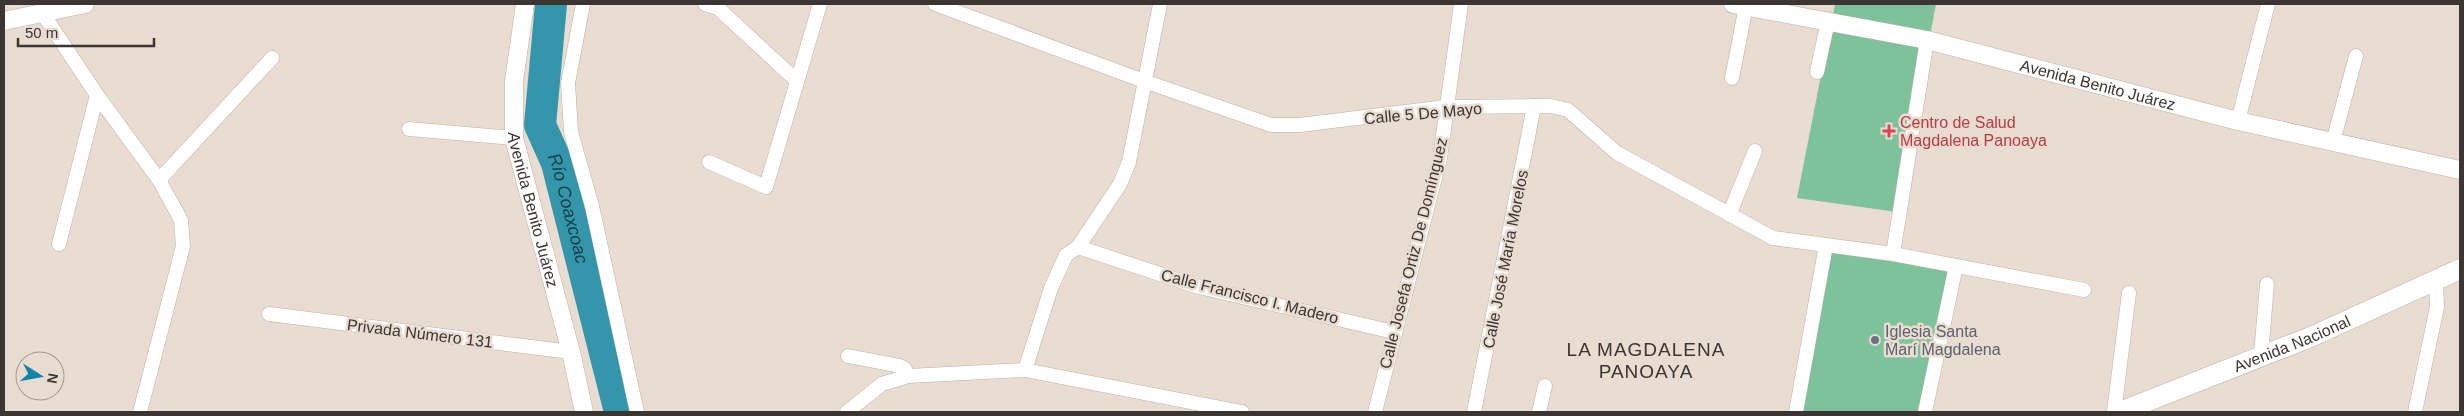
<svg xmlns="http://www.w3.org/2000/svg" width="2464" height="416" font-family="Helvetica,sans-serif">
<style>
.green{fill:#7dc29b}
.lines{fill:none;stroke-linecap:round;stroke-linejoin:round}
.river{stroke:#3496aa;stroke-width:32}
.minor-casing{stroke:#bcb0a5;stroke-width:15}
.tertiary-casing{stroke:#bcb0a5;stroke-width:19}
.secondary-casing{stroke:#bcb0a5;stroke-width:21}
.minor{stroke:#fff;stroke-width:14}
.tertiary{stroke:#fff;stroke-width:18}
.secondary{stroke:#fff;stroke-width:20}
.health-dot{fill:#e0444e;stroke:#e9dcd1;stroke-width:2}
.worship-dot{fill:#6b7280;stroke:#e9dcd1;stroke-width:2}
.labels{text-anchor:middle;stroke-width:5;stroke-linejoin:round;paint-order:stroke}
.street-label{font-size:16px;fill:#3b3632;stroke:#e9dcd1}
.health-label{font-size:16px;fill:#be3a42;stroke:#e9dcd1;text-anchor:start}
.worship-label{font-size:16px;fill:#5b616d;stroke:#e9dcd1;text-anchor:start}
.water-label{font-size:18px;font-style:italic;fill:#144049;stroke:#e9dcd1}
.quarter-label{font-size:19px;letter-spacing:1px;fill:#3b3632;stroke:#e9dcd1}
</style>
<rect width="100%" height="100%" fill="#e9dcd1"/>
<g class="green">
<path d="M1835 4H1936L1897 212 1797 198Z"/>
<path d="M1829 248 1949 268 1918 412H1796Z"/>
</g>
<g class="lines">
<path class="river" id="s1" d="M551 4 540 125 557 163 620 412"/>
<defs>
<g id="minor">
<path d="M583 4 568 83 571 132 592 206 637 412"/>
<path d="M705 4 718 8 797 81"/>
<path d="M935 4 1144 81 1271 125H1300L1446 107 1551 106 1568 110 1617 153 1773 238 1893 254 2084 290"/>
<path d="M43 14 97 95 159 180 181 220 183 246 140 412"/>
<path d="M1817 72 1828 21"/>
<path d="M1732 78 1746 6"/>
<path d="M2238 121 2268 4"/>
<path d="M409 129 514 138"/>
<path d="M2333 142 2356 56"/>
<path d="M709 162 766 187 820 4"/>
<path d="M159 180 272 58"/>
<path d="M1729 215 1755 151"/>
<path d="M59 244 97 95"/>
<path d="M1078 247 1199 287 1394 332"/>
<path d="M1893 254 1927 40"/>
<path d="M269 314 571 352"/>
<path d="M2261 355 2267 284"/>
<path d="M848 356 900 366 905 369 908 376"/>
<path d="M1025 370 1051 288 1066 255 1078 247 1120 184 1129 162 1160 4"/>
<path d="M847 412 882 384 908 376 1025 370 1242 412"/>
<path d="M1375 412 1440 158 1461 4"/>
<path d="M1474 412 1534 106"/>
<path d="M1539 412 1545 386"/>
<path d="M1796 412 1826 245"/>
<path d="M1925 412 1956 266"/>
<path d="M2114 412 2129 293"/>
<path d="M2415 412 2437 307 2436 280"/>
</g>
<g id="tertiary">
<path id="s2" d="M525 4 514 81V138L571 352 584 412"/>
<path id="s3" d="M1733 4 1927 40 2238 121 2460 170"/>
<path d="M4 21 85 4"/>
</g>
<g id="secondary">
<path id="s4" d="M2120 412 2313 336 2460 269"/>
</g>
</defs>
<use href="#minor" class="minor-casing"/>
<use href="#tertiary" class="tertiary-casing"/>
<use href="#secondary" class="secondary-casing"/>
<use href="#minor" class="minor"/>
<use href="#tertiary" class="tertiary"/>
<use href="#secondary" class="secondary"/>
</g>
<path class="health-dot" d="M1886.5 123.5h5v5h5v5h-5v5h-5v-5h-5v-5h5z"/>
<circle class="worship-dot" cx="1875" cy="340" r="5"/>
<g class="labels">
<g class="street-label">
<text dy="6" stroke="none"><textPath href="#s3" startOffset="374">Avenida Benito Juárez</textPath></text>
<text transform="translate(1423 113) rotate(-5)" y="6">Calle 5 De Mayo</text>
<text dy="6" stroke="none"><textPath href="#s2" startOffset="209">Avenida Benito Juárez</textPath></text>
<text transform="translate(1413 253) rotate(-76)" y="6">Calle Josefa Ortiz De Domínguez</text>
<text transform="translate(1505 259) rotate(-79)" y="6">Calle José María Morelos</text>
<text transform="translate(1250 296) rotate(14)" y="6">Calle Francisco I. Madero</text>
<text transform="translate(420 333) rotate(7)" y="6">Privada Número 131</text>
<text dy="6" stroke="none"><textPath href="#s4" startOffset="185">Avenida Nacional</textPath></text>
</g>
<g class="health-label">
<text x="1900" y="128">Centro de Salud<tspan x="1900" dy="18">Magdalena Panoaya</tspan></text>
</g>
<g class="worship-label">
<text x="1885" y="337">Iglesia Santa<tspan x="1885" dy="18">Marí Magdalena</tspan></text>
</g>
<g class="water-label">
<text dy="6" stroke="none"><textPath href="#s1" startOffset="210">Río Coaxcoac</textPath></text>
</g>
<g class="quarter-label">
<text x="1646" y="356">LA MAGDALENA<tspan x="1646" dy="22">PANOAYA</tspan></text>
</g>
</g>
<rect width="2464" height="416" fill="none" stroke="#3b3632" stroke-width="10"/>
<g transform="translate(40 376) rotate(101)"><circle r="24" fill="#e9dcd1" stroke="#a39a91"/>
<path d="M0-4L9 19L0 12L-9 19Z" fill="#1085ab"/>
<text y="-8" font-size="14" font-weight="bold" text-anchor="middle" fill="#3b3632">N</text>
</g>
<path d="M18 38v8h136v-8" fill="none" stroke="#3b3632" stroke-width="2.5"/>
<text x="25" y="38" font-size="15" fill="#3b3632" stroke="#e9dcd1" stroke-width="4" paint-order="stroke">50 m</text>
</svg>
